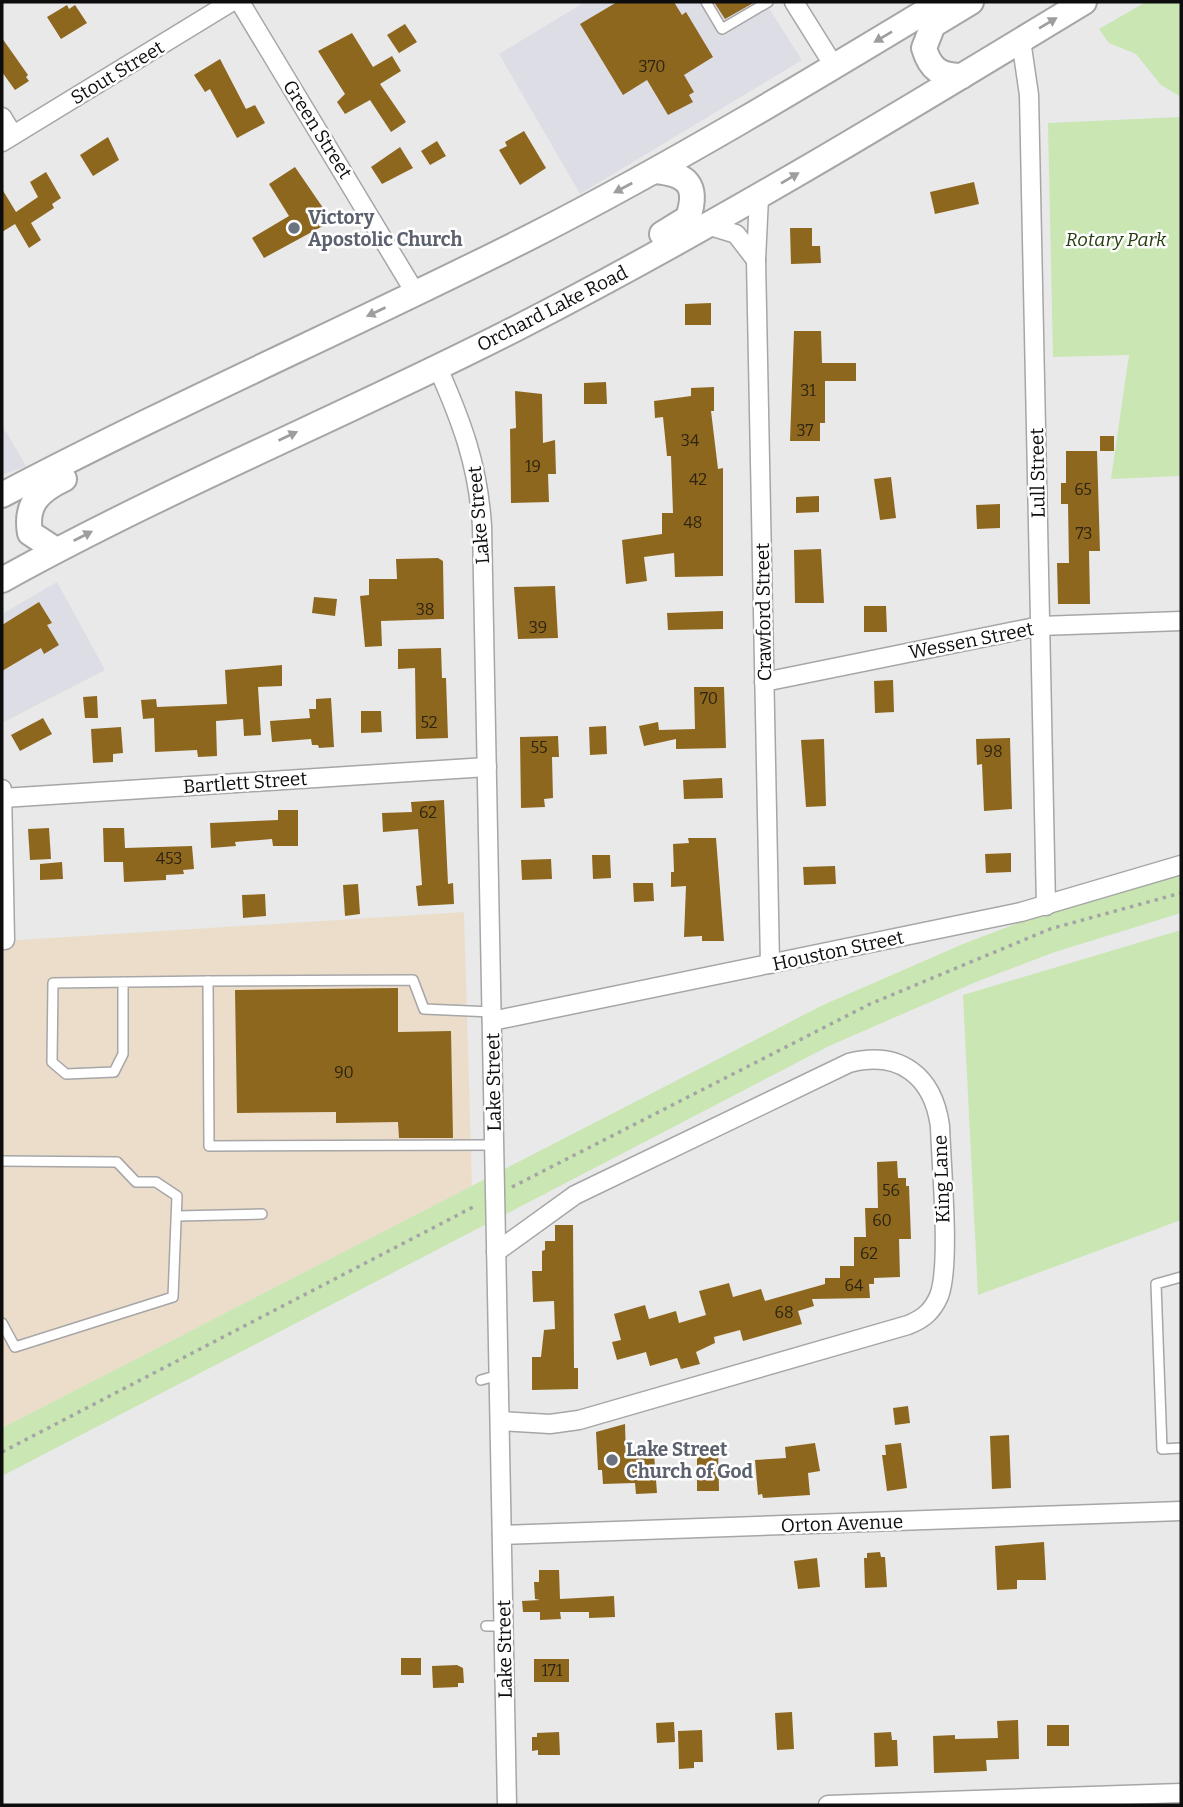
<svg xmlns="http://www.w3.org/2000/svg" width="1183" height="1807" font-family="Bitter,serif">
<style>
.built{fill:#dddde6}
.industrial{fill:#ecddcb}
.green{fill:#c9e6b3}
.building{fill:#8e671e}
.lines{fill:none;stroke-linecap:round;stroke-linejoin:round}
.service-casing{stroke:#a6a6a7;stroke-width:12}
.minor-casing{stroke:#a6a6a7;stroke-width:21}
.secondary-casing{stroke:#a6a6a7;stroke-width:28}
.path{stroke:#a5a5a6;stroke-width:3.5;stroke-dasharray:3.5 5;stroke-linecap:butt}
.service{stroke:#fff;stroke-width:9}
.minor{stroke:#fff;stroke-width:18}
.secondary{stroke:#fff;stroke-width:24}
.oneway{fill:#9e9e9e}
.worship-dot{fill:#6b7280;stroke:#fff;stroke-width:2.5}
.labels{text-anchor:middle;stroke-width:5;stroke-linejoin:round;paint-order:stroke}
.number-label{font-size:16px;fill:#2d2411}
.street-label{font-size:19px;fill:#0d0d0d;stroke:#fff}
.worship-label{font-size:19px;font-weight:bold;fill:#5b616d;stroke:#fff;text-anchor:start}
.park-label{font-size:19px;font-style:italic;fill:#253c0c;stroke:#fff}
</style>
<rect width="100%" height="100%" fill="#e9e9ea"/>
<g class="built">
<path d="M585 2H765L802 60 580 194 499 54Z"/>
<path d="M2 425 26 466 2 475Z"/>
<path d="M57 582 105 670 2 723V614Z"/>
</g>
<path class="industrial" d="M464 912 472 1186 2 1428V941Z"/>
<g class="green">
<path d="M1146 2H1181V97L1161 85 1136 54 1109 43 1099 29Z"/>
<path d="M1181 117V476L1111 479 1129 355 1053 357 1048 123Z"/>
<path d="M1181 870V913L1055 952 976 982 829 1046 2 1476V1428L823 1005 963 944 1036 916Z"/>
<path d="M1181 930V1220L978 1295 963 995Z"/>
</g>
<g class="building">
<path d="M617 2H674L682 15 686 12 713 57 684 75 694 92 689 95 693 102 668 115 647 80 623 95 580 24Z"/>
<path d="M714 2H755L725 19Z"/>
<path d="M67 5 69 9 75 5 87 23 61 39 47 17Z"/>
<path d="M405 24 417 42 399 53 387 35Z"/>
<path d="M352 33 373 67 392 56 401 71 380 84 406 122 391 132 370 100 345 114 337 102 345 94 318 51Z"/>
<path d="M2 38 28 75 26 77 29 81 15 90 2 72Z"/>
<path d="M220 59 246 109 255 105 265 123 237 138 210 89 205 92 194 75Z"/>
<path d="M524 131 546 168 520 185 499 150 507 146 505 142Z"/>
<path d="M108 137 119 160 93 176 80 155Z"/>
<path d="M437 141 446 156 430 165 421 151Z"/>
<path d="M400 147 413 168 382 184 371 167Z"/>
<path d="M295 167 332 221 264 258 252 238 289 216 269 184Z"/>
<path d="M46 172 61 198 52 204 54 208 31 223 41 240 29 248 15 224 2 232V189L16 212 38 197 30 182Z"/>
<path d="M974 182 979 204 935 214 930 192Z"/>
<path d="M790 228H812V246H820L821 263 791 264Z"/>
<path d="M711 303V325H685V304Z"/>
<path d="M794 331H821L822 363H856V381H825V423H820V441H790Z"/>
<path d="M606 382 607 404H584V383Z"/>
<path d="M714 387V411H711L718 469 723 468V576L675 577 674 553 644 557 647 581 626 584 622 540 662 534V513H673L671 456H667L663 417 655 418 654 401 691 396V388Z"/>
<path d="M515 391 542 394 543 443 555 440 556 474H548L549 502 511 503 510 429 516 428Z"/>
<rect x="1100" y="436" width="14" height="15"/>
<path d="M1066 451H1097L1100 551H1089L1090 604H1058L1057 563H1069L1068 504H1061V483H1066Z"/>
<path d="M891 477 896 518 880 520 874 479Z"/>
<path d="M819 496V512L796 513V497Z"/>
<path d="M1000 504V528L977 529 976 505Z"/>
<path d="M821 549 824 603H795L794 550Z"/>
<path d="M438 558 443 561 444 619 381 621 382 646 365 647 360 596 369 595V579H397L396 559Z"/>
<path d="M555 586 558 638 518 639 514 587Z"/>
<path d="M314 597 337 599 335 616 312 613Z"/>
<path d="M39 602 52 623 47 625 59 645 44 654 41 648 2 671V625Z"/>
<path d="M864 606H886L887 632H864Z"/>
<path d="M723 611V629L668 630 667 613Z"/>
<path d="M441 648 442 678H446L448 738 416 739 415 668 398 669V649Z"/>
<path d="M282 665V686L258 687 261 735 244 736 243 719 216 721 217 756 198 757 197 750 155 752 154 718 143 719 141 700 156 699 157 707 227 704 225 670Z"/>
<path d="M893 680 894 712 875 713 874 681Z"/>
<path d="M694 687H724L726 748 676 749V739L644 746 639 726 658 722 659 730 695 729Z"/>
<path d="M97 696 98 718H85L83 697Z"/>
<path d="M331 698 334 747 319 748 318 745H312L311 739 272 742 270 721 310 718 309 709H316V699Z"/>
<path d="M361 711H381L382 732 361 733Z"/>
<path d="M43 718 52 734 20 751 11 735Z"/>
<path d="M606 726 607 754 590 755 589 727Z"/>
<path d="M121 727 123 753 113 754V762L93 763 91 729Z"/>
<path d="M558 736 559 757H552L553 798 544 799 545 807 521 808 520 737Z"/>
<path d="M1010 738 1012 809 984 811 982 764 977 765 976 739Z"/>
<path d="M824 739 826 806 806 807 801 740Z"/>
<path d="M722 778 723 798 684 799 683 780Z"/>
<path d="M444 800 448 884 453 883 454 904 418 906 416 886 422 885 418 829 383 832 382 813 412 812 411 802Z"/>
<path d="M278 810H298V846H273L272 839 235 842 236 846 211 848 210 823 278 820Z"/>
<path d="M49 828 51 859 30 860 28 829Z"/>
<path d="M103 828H124L125 848 192 846 194 869 183 870 184 874 166 875V880L124 882 123 862H104Z"/>
<path d="M688 838H716L724 941H702V936L684 937 686 886 671 887V872H674L673 844 689 843Z"/>
<path d="M1011 853V872L986 873 985 854Z"/>
<path d="M592 855H610L611 878 593 879Z"/>
<path d="M551 859 552 879 522 880 521 860Z"/>
<path d="M62 862 63 879 40 880V864Z"/>
<path d="M835 866 836 884 804 885 803 867Z"/>
<path d="M633 883H653L654 901 634 902Z"/>
<path d="M358 884 360 914 345 916 343 885Z"/>
<path d="M265 894 266 916 243 918 242 895Z"/>
<path d="M398 988V1032L451 1031 453 1138H399L398 1122 336 1123V1112L237 1113 235 990Z"/>
<path d="M897 1161 898 1178H906V1186H909L911 1239H899L900 1277 874 1278V1284H869L870 1298 812 1299 814 1306 798 1311 802 1324 743 1341 740 1330 714 1337 715 1343 696 1352 700 1364 681 1369 677 1358 650 1366 646 1352 617 1360 612 1342 621 1340 614 1314 645 1305 649 1319 676 1311 679 1323 706 1315 699 1291 718 1286 729 1283 733 1297 761 1289 765 1301 825 1284V1278H840V1266H854V1237H866L865 1208H878L877 1162Z"/>
<path d="M555 1225H573L574 1368H578V1389L532 1390V1357H541L544 1330 555 1329 554 1301 533 1302 532 1271H542V1251L545 1250V1241H555Z"/>
<path d="M908 1406 910 1423 895 1425 893 1408Z"/>
<path d="M625 1424 626 1456 654 1454 657 1493 636 1494 635 1483 603 1484 602 1470H598L596 1432Z"/>
<path d="M1009 1435 1011 1488 992 1489 990 1436Z"/>
<path d="M815 1443 820 1471 808 1473 810 1495 763 1498 762 1494 758 1495 755 1460 786 1458 785 1447Z"/>
<path d="M901 1443 907 1488 887 1491 882 1455H886L885 1445Z"/>
<path d="M697 1448H718L719 1491H697Z"/>
<path d="M1044 1542 1046 1580H1017V1589L997 1590 995 1546Z"/>
<path d="M880 1552 881 1557H885L887 1587 865 1588 864 1558H867V1553Z"/>
<path d="M817 1558 820 1587 798 1589 794 1561Z"/>
<path d="M539 1570H559L560 1599 614 1596 615 1617 589 1618V1612H560L561 1619 540 1620V1612H523L522 1601 540 1600 535 1599 534 1582H539Z"/>
<rect x="401" y="1658" width="20" height="17"/>
<rect x="534" y="1659" width="35" height="23"/>
<path d="M457 1665 463 1668 464 1683H458V1687L433 1688 432 1666Z"/>
<path d="M792 1712 794 1749 777 1750 775 1713Z"/>
<path d="M1018 1720 1019 1759 986 1760 987 1771 934 1773 933 1736 955 1735V1739L998 1738 997 1721Z"/>
<path d="M674 1722 675 1742 657 1743 656 1723Z"/>
<rect x="1047" y="1725" width="22" height="21"/>
<path d="M702 1730 703 1762H694V1768L679 1769 678 1731Z"/>
<path d="M559 1732 560 1755H538V1750L532 1751V1737H537V1733Z"/>
<path d="M891 1732 892 1740H897L898 1766 875 1767 874 1733Z"/>
</g>
<g class="lines">
<defs>
<g id="service">
<path d="M706 2 722 29 768 2"/>
<path d="M123 982V1054L114 1072 66 1074 52 1062 53 983 208 981"/>
<path d="M492 1012 424 1009 413 980 208 981 209 1146 494 1145"/>
<path d="M2 1161 117 1162 136 1182H156L177 1196 173 1297 15 1347 2 1323"/>
<path d="M177 1216 262 1214"/>
<path d="M1181 1277 1156 1284 1162 1449 1181 1448"/>
<path d="M481 1380 499 1375"/>
<path d="M486 1626H504"/>
</g>
<g id="minor">
<path d="M240 2 416 294"/>
<path d="M794 2 834 66"/>
<path d="M1021 40 1029 95 1046 906"/>
<path d="M2 117 13 135"/>
<path d="M2 142 231 2"/>
<path d="M759 197 756 260 770 964"/>
<path d="M710 226 736 234 756 260"/>
<path d="M437 366C462 422 478 465 482 526L507 1805"/>
<path d="M764 682 1040 626 1181 621"/>
<path d="M2 789 5 940"/>
<path d="M3 798 487 767"/>
<path d="M492 1021 1021 912 1181 865"/>
<path d="M496 1252 575 1195 849 1063C900 1050 933 1076 940 1126 941 1164 951 1265 939 1296 932 1312 923 1319 908 1325L579 1420 550 1424 500 1421"/>
<path d="M502 1535 1181 1511"/>
<path d="M828 1805 1181 1793"/>
</g>
<g id="secondary">
<path d="M962 76C940 76 930 69 924 48L933 25 971 2"/>
<path d="M655 171C687 174 699 185 688 218L662 234"/>
<path d="M2 495C177 403 358 324 534 235 673 164 807 83 941 2"/>
<path d="M56 550 30 533C25 504 39 491 64 479"/>
<path d="M2 580C170 487 347 415 517 328 712 228 898 115 1084 2"/>
</g>
</defs>
<use href="#service" class="service-casing"/>
<use href="#minor" class="minor-casing"/>
<use href="#secondary" class="secondary-casing"/>
<g class="path">
<path d="M512 1187 870 1004 1050 929 1181 893"/>
<path d="M2 1452 477 1205"/>
</g>
<use href="#service" class="service"/>
<use href="#minor" class="minor"/>
<use href="#secondary" class="secondary"/>
</g>
<defs><path id="oneway-solid" d="M-6-.8H1V-3.2L6.5 0L1 3.2V.8H-6Z" transform="scale(1.75)"/></defs>
<g class="oneway">
<use href="#oneway-solid" transform="translate(1048 23) rotate(-31)"/>
<use href="#oneway-solid" transform="translate(883 37) rotate(149)"/>
<use href="#oneway-solid" transform="translate(790 178) rotate(-31)"/>
<use href="#oneway-solid" transform="translate(623 188) rotate(152)"/>
<use href="#oneway-solid" transform="translate(376 312) rotate(155)"/>
<use href="#oneway-solid" transform="translate(288 436) rotate(-25)"/>
<use href="#oneway-solid" transform="translate(83 536) rotate(-27)"/>
</g>
<g class="worship-dot">
<circle cx="294" cy="228" r="7"/>
<circle cx="612" cy="1460" r="7"/>
</g>
<g class="labels">
<g class="number-label">
<text x="652" y="72">370</text>
<text x="808" y="396">31</text>
<text x="805" y="436">37</text>
<text x="690" y="446">34</text>
<text x="533" y="472">19</text>
<text x="698" y="485">42</text>
<text x="1083" y="495">65</text>
<text x="693" y="528">48</text>
<text x="1084" y="539">73</text>
<text x="425" y="615">38</text>
<text x="538" y="633">39</text>
<text x="709" y="704">70</text>
<text x="429" y="728">52</text>
<text x="539" y="753">55</text>
<text x="993" y="757">98</text>
<text x="428" y="818">62</text>
<text x="169" y="864">453</text>
<text x="344" y="1078">90</text>
<text x="891" y="1196">56</text>
<text x="882" y="1226">60</text>
<text x="869" y="1259">62</text>
<text x="854" y="1291">64</text>
<text x="784" y="1318">68</text>
<text x="552" y="1676">171</text>
</g>
<g class="street-label">
<text transform="translate(117 72) rotate(-31)" y="7">Stout Street</text>
<text transform="translate(318 129) rotate(58)" y="7">Green Street</text>
<text transform="translate(552 308) rotate(-27)" y="7">Orchard Lake Road</text>
<text transform="translate(1037 473) rotate(-91)" y="7">Lull Street</text>
<text transform="translate(478 515) rotate(-95)" y="7">Lake Street</text>
<text transform="translate(763 612) rotate(-91)" y="7">Crawford Street</text>
<text transform="translate(971 640) rotate(-11)" y="7">Wessen Street</text>
<text transform="translate(245 782) rotate(-4)" y="7">Bartlett Street</text>
<text transform="translate(838 950) rotate(-12)" y="7">Houston Street</text>
<text transform="translate(493 1082) rotate(-91)" y="7">Lake Street</text>
<text transform="translate(941 1179) rotate(-92)" y="7">King Lane</text>
<text transform="translate(842 1523) rotate(-2)" y="7">Orton Avenue</text>
<text transform="translate(504 1649) rotate(-91)" y="7">Lake Street</text>
</g>
<g class="worship-label">
<text x="308" y="224">Victory<tspan x="308" dy="22">Apostolic Church</tspan></text>
<text x="626" y="1456">Lake Street<tspan x="626" dy="22">Church of God</tspan></text>
</g>
<g class="park-label">
<text x="1116" y="246">Rotary Park</text>
</g>
</g>
<rect width="1183" height="1807" fill="none" stroke="#0d0d0d" stroke-width="7"/>
</svg>
